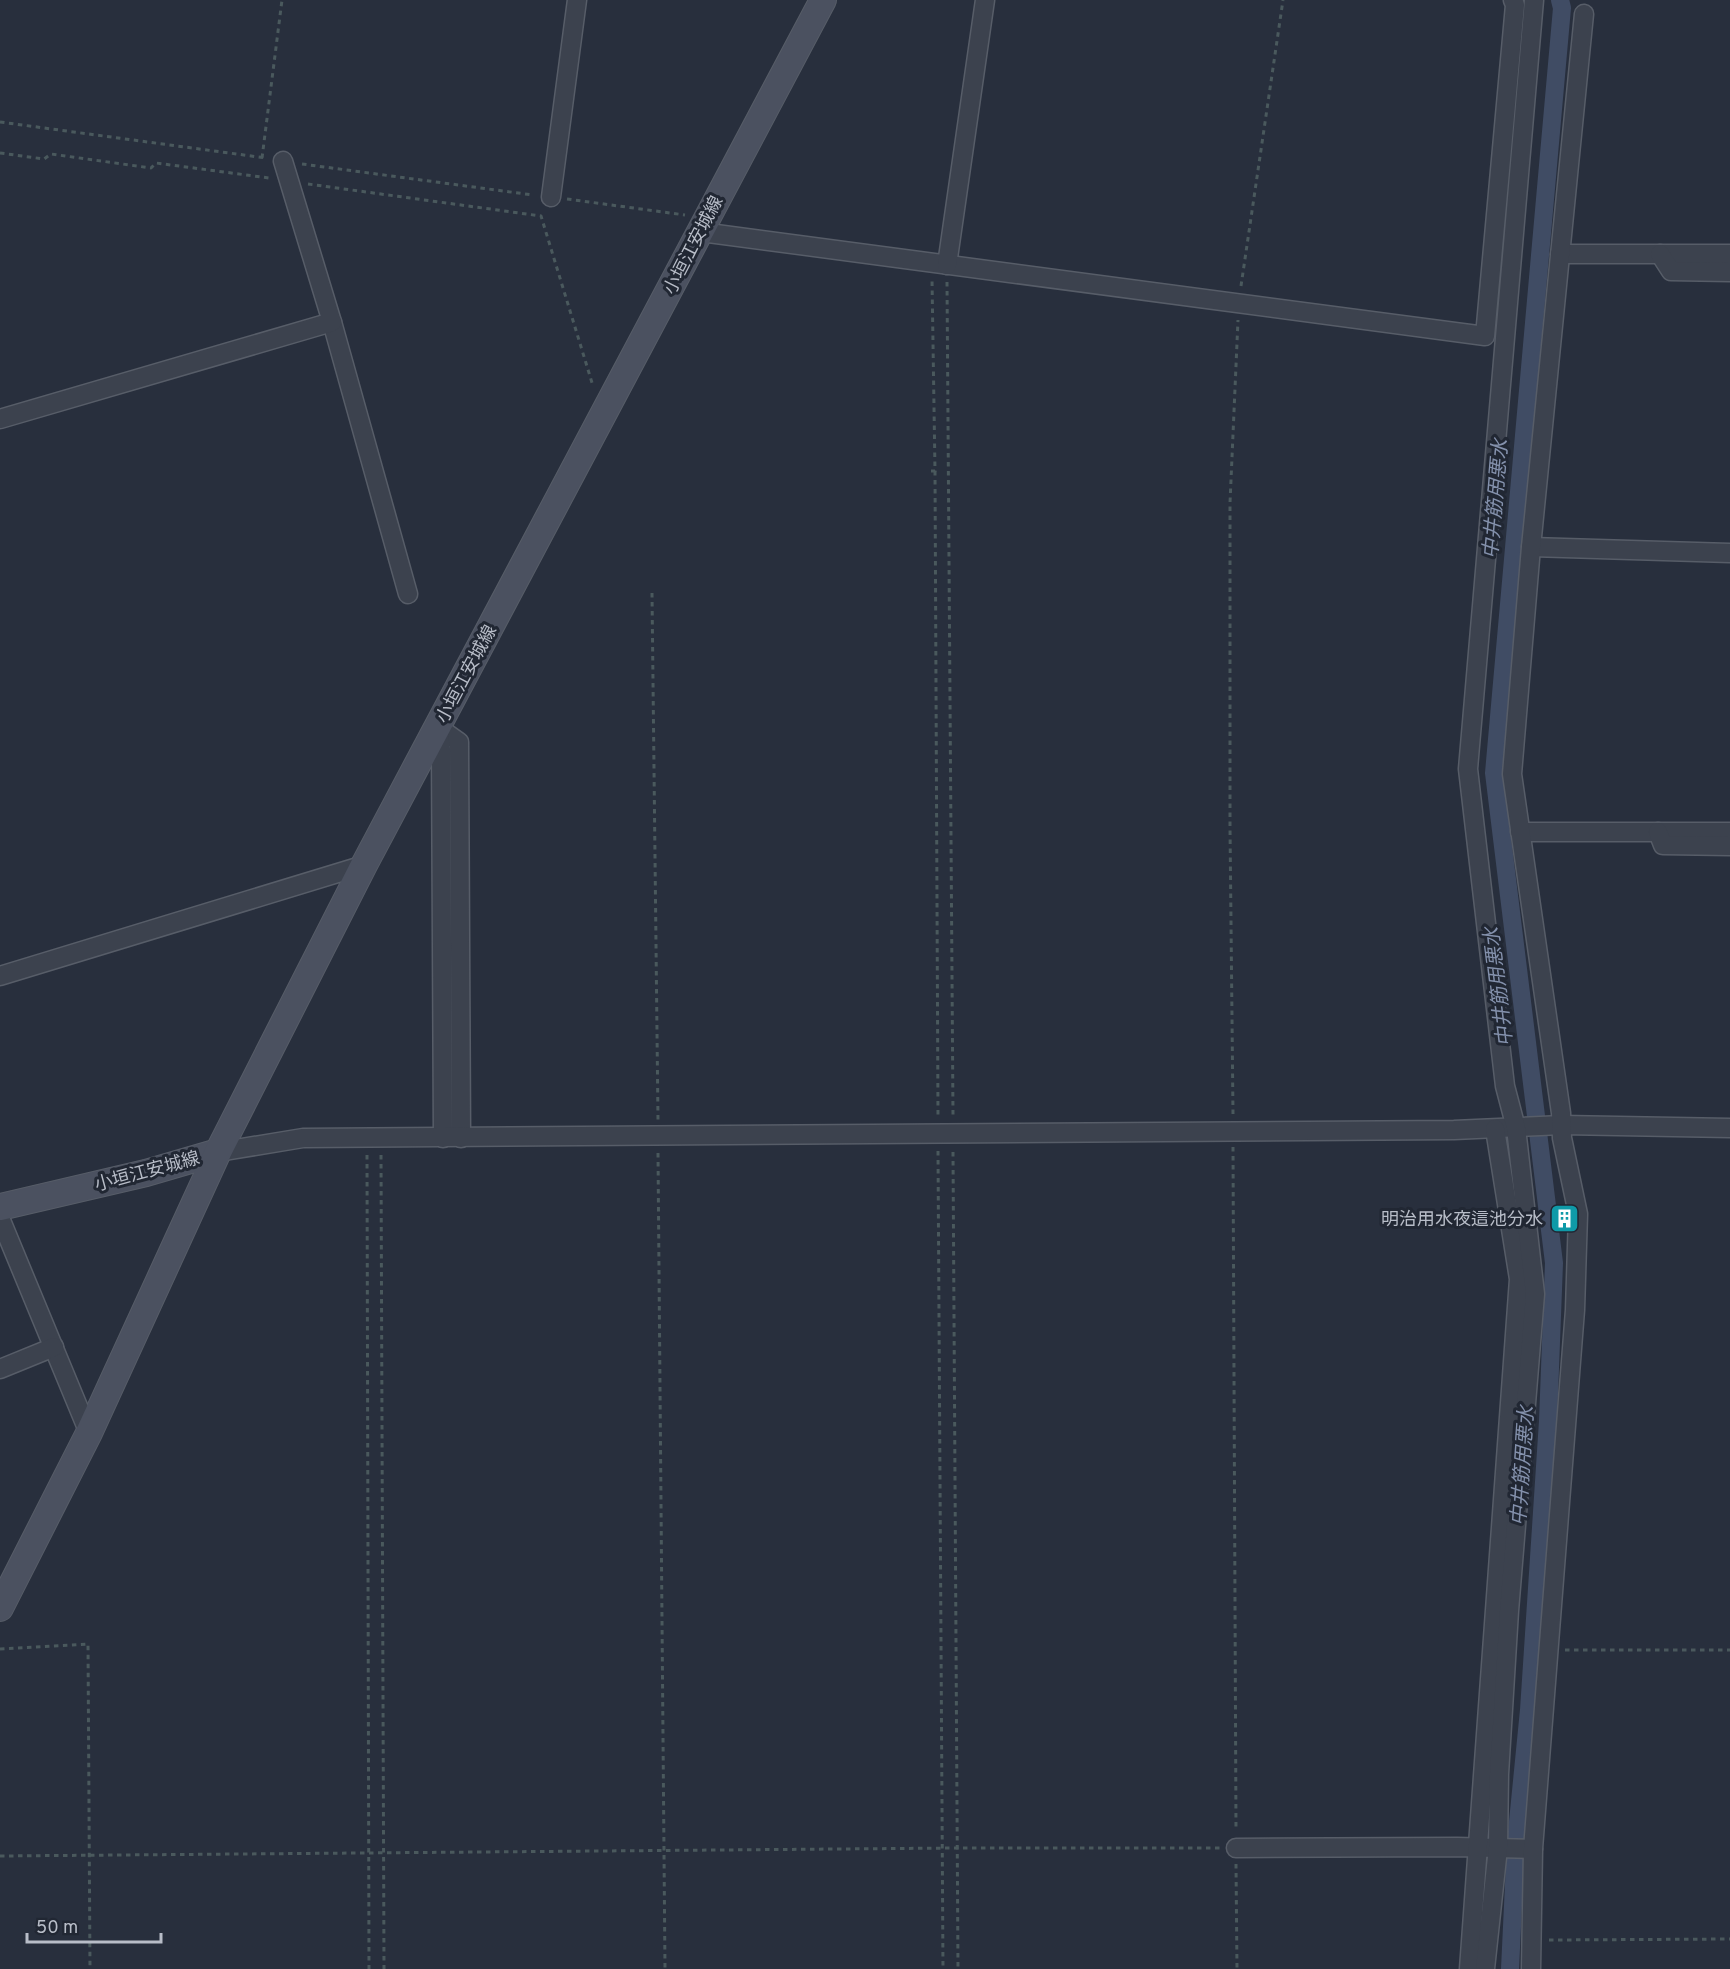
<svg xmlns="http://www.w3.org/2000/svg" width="1730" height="1969" font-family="Overpass,'Noto Sans JP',sans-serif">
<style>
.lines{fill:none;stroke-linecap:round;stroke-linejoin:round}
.canal{stroke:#404c64;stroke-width:18}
.street-casing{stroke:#575d68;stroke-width:21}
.secondary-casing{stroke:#575d68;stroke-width:28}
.path{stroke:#4a595d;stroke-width:3;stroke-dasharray:4.5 4.5;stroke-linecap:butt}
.street{stroke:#3c424e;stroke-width:18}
.secondary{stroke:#4b5160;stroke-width:26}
.labels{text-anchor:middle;stroke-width:6;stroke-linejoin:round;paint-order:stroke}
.street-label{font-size:18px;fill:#b8bdc8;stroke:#212733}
.poi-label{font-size:18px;fill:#b8bdc8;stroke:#212733;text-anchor:end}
.water-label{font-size:20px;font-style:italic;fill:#8491ac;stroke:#212733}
</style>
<rect width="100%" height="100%" fill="#282f3d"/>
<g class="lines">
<path class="canal" d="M1510 1969 1516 1842 1529 1710 1548 1421 1554 1263 1494 773 1562 8 1560 0"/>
<defs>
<g id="street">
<path d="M551 197 577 0"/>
<path d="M701 232 1485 336 1515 5 1513 0"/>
<path d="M1560 254H1730"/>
<path d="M1660 254 1671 271 1730 272"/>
<path d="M947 265 985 0"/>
<path d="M332 322 408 594"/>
<path d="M0 419 332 322 283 161"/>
<path d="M1531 547 1730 553"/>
<path d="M438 727 459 742 461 1138"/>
<path d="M438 727 441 749 443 1138"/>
<path d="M1520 832H1730"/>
<path d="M1658 832 1663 845 1730 846"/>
<path d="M0 976 364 865"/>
<path d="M218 1152 303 1138 1454 1130 1562 1125 1730 1128"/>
<path d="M0 1218 89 1433"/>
<path d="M0 1369 54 1347"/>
<path d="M1236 1848 1457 1847 1533 1849"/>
<path d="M1469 1969 1519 1279 1495 1129"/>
<path d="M1485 1969 1498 1848 1499 1774 1509 1611 1535 1294 1516 1128 1505 1086 1468 769 1534 0"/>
<path d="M1531 1969 1533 1849 1575 1310 1578 1214 1562 1138 1561 1113 1512 774 1531 547 1584 14"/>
</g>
<g id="secondary">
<path d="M0 1207 146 1173 218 1152"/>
<path d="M0 1608 89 1433 218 1152 364 865 823 0"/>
</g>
</defs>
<use href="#street" class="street-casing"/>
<use href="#secondary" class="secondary-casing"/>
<g class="path">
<path d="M0 122 266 158"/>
<path d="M0 153 44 159 51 154 151 168 156 163 269 178"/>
<path d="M262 158 282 0"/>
<path d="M302 164 533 195"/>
<path d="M308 184 541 216 593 386"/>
<path d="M567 199 685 215"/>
<path d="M947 282 953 1115"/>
<path d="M1241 286 1283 0"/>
<path d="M931 471H935L932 279"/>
<path d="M935 471 938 1117"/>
<path d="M652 593 658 1120"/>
<path d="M1233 1114 1230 827V503L1238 320"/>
<path d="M1233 1147 1236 1831"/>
<path d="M938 1151 943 1969"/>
<path d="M953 1152 958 1969"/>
<path d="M658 1153 665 1969"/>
<path d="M367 1155 369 1969"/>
<path d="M381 1155 384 1969"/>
<path d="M0 1649 88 1644 90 1969"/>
<path d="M1565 1650H1730"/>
<path d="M0 1856 958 1848H1220"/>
<path d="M1236 1864 1237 1969"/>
<path d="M1549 1940 1730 1939"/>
</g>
<use href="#street" class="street"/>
<use href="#secondary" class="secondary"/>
</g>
<defs>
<symbol id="building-square" viewBox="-11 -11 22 22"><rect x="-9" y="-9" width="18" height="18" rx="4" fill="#0f9aa8" stroke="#212733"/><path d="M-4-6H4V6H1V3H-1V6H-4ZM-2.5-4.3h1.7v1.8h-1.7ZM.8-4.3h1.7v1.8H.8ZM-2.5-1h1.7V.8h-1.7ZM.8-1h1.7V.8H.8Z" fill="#fff"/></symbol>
</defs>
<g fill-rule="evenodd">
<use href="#building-square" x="1548" y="1202" width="33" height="33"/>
</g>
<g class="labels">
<g class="street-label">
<text transform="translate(693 245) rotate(-63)" y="6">小垣江安城線</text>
<text transform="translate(466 674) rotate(-62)" y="6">小垣江安城線</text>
<text transform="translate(147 1171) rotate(-15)" y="6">小垣江安城線</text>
</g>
<g class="poi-label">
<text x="1543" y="1225">明治用水夜這池分水</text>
</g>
<g class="water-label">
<text transform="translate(1495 499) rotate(-85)" y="7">中井筋用悪水</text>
<text transform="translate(1498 987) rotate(-97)" y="7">中井筋用悪水</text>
<text transform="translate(1522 1466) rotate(-86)" y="7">中井筋用悪水</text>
</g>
</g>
<path d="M27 1933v9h134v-9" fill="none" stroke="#b8bdc8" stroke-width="3"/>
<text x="36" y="1933" font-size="18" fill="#b8bdc8" stroke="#212733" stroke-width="4.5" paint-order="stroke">50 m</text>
</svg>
